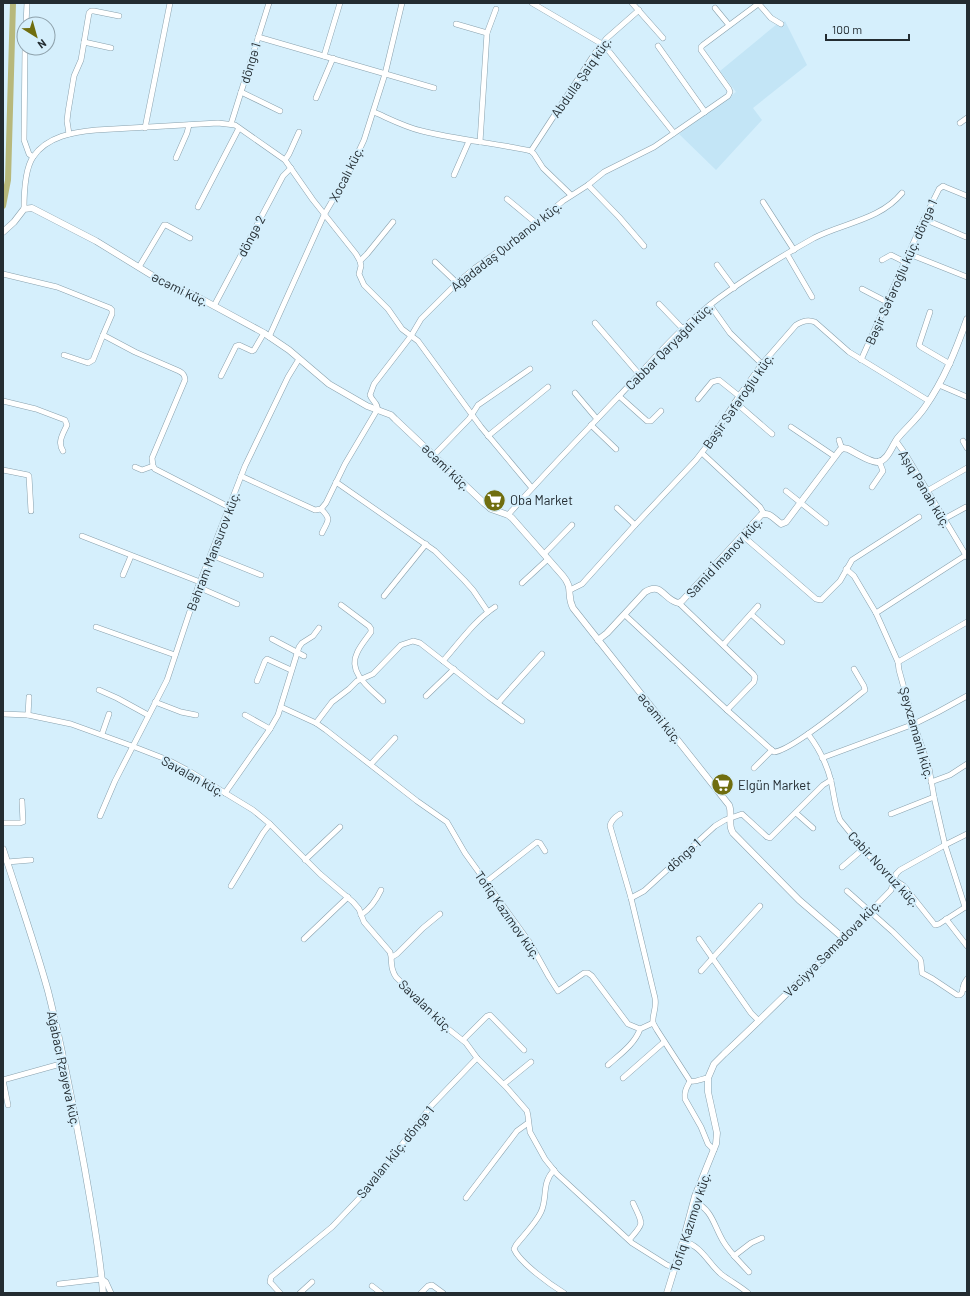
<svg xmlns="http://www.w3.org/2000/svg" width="970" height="1296" font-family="Barlow,sans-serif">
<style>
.built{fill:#c3e5f6}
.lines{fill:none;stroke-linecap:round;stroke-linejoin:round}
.canal{stroke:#b7b87b;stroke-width:6}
.minor-casing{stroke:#89a1ad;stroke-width:6}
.tertiary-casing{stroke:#89a1ad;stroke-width:7}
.minor{stroke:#fff;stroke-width:5}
.tertiary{stroke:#fff;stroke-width:6}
.labels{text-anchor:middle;stroke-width:4;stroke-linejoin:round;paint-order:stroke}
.street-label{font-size:13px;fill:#232c31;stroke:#d5effc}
.poi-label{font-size:13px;fill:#232c31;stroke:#d5effc;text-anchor:start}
</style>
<rect width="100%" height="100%" fill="#d5effc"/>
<path class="built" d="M785 21 807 65 753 108 762 120 716 170 679 134 736 92 720 71 777 24 779 26Z"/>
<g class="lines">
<path class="canal" d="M3 206 8 180 13 3"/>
<defs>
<g id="minor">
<path d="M532 3 602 44 608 50 674 133"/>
<path d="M632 3 663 38"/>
<path d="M758 3 771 18 781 24"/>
<path d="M715 8 729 25"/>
<path d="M26 24 27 3"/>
<path d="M456 24 487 33"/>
<path d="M258 37 434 88"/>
<path d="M84 42 111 48"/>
<path d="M658 46 705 112"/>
<path d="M25 48 24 140 29 154 33 157"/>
<path d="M324 56 340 3"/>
<path d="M241 92 280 111"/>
<path d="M316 98 333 58"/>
<path d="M374 112C390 119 405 127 422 131 458 140 495 143 531 151L534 154 543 168 571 195"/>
<path d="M960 123 967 118"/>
<path d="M231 124 269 3"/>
<path d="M145 128 170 3"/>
<path d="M69 134 67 121 68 112 74 76 81 60 89 13 91 11H94L119 16"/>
<path d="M480 142 487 33 496 9"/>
<path d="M531 151 595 53 606 39 639 10"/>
<path d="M176 158 187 133 189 125"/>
<path d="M285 160 289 154 299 132"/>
<path d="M454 175 469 141"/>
<path d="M588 185 619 217 644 246"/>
<path d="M507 199 536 223"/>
<path d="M763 202 794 250"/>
<path d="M198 207 239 128"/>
<path d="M24 209C24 195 25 169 33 157 47 136 74 132 96 130L218 123 235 125 285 160 313 200 356 254 360 261 361 266 359 274 364 285 388 309 402 329 418 341 481 427 532 488"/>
<path d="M924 219 966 237"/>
<path d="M787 254 812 297"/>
<path d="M909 254 967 277"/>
<path d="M882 260 891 255 905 262"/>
<path d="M360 261 367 254 393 222"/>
<path d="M435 262 457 283"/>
<path d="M717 265 734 288"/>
<path d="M139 267 164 225H166L190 238"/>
<path d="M3 274 57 287 110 308 112 310V314L103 335 135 352 179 371C183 373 185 375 185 380L152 458 153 466 155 469 229 507"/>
<path d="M862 289 887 302"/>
<path d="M659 304 683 329"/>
<path d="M710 305 730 333 762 364"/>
<path d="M214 306 283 176 291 168"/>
<path d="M930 312 919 345 921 347 950 364"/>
<path d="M595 323 639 374"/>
<path d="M269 337 324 215 348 174 364 140 385 74 402 3"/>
<path d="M64 355 88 363 93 360 103 335"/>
<path d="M861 360 924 219 939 189 943 186 945 187 967 196"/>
<path d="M221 376 236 346 239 345 252 351 254 350 264 333"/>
<path d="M939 385 967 397"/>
<path d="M575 393 597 419"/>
<path d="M619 396 647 421H651L661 411"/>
<path d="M698 399 712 382 719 380 739 396"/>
<path d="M3 401 36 409 65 420 67 425C63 434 57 442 63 451"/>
<path d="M735 402 772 434"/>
<path d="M591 425 616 449"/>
<path d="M791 427 834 456"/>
<path d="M488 436 548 387"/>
<path d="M839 440 842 449"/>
<path d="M896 441 906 455 967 557"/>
<path d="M963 441 967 448"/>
<path d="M702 453 760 507 764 514"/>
<path d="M434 455 469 419 478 405 530 369"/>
<path d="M135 467 142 470 153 466"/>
<path d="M3 470 28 475 29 476 31 511"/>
<path d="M241 476 315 510 321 509 326 503 345 464 377 410C379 404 372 401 370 395L374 384 411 336 421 319 457 283 475 268 524 233 563 201 588 185 604 172 654 147 728 96 730 92 729 89 701 50V47L703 45 758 4"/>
<path d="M336 482 435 551 464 580 473 590 488 612"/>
<path d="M872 487 883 471 879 461"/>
<path d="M786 491 826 523"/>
<path d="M927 491 967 468"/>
<path d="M617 508 635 525"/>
<path d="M321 509C332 520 328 520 322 533"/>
<path d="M508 515C544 474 582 435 620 395 651 362 682 325 719 298 749 276 782 256 814 238 843 223 880 220 902 193"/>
<path d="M944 519 966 507"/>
<path d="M82 536 200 582"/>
<path d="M743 536 816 599 821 600 840 581 852 560 919 517"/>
<path d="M544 554 572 525"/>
<path d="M211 555 261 575"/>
<path d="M846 569 854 576 876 613 898 662 899 670 914 724 929 768 934 797 945 845 965 907"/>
<path d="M123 575 131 556"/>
<path d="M522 583 548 559"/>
<path d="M198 587 237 604"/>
<path d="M570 590 582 584 635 525 696 460 706 447 739 396 762 364 796 325C802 321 808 319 815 322L849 352 929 401"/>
<path d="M384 596 426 544"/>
<path d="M679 603 753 674 755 677 754 682 727 710"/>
<path d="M341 605 369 626 371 629V632C366 639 360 646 357 653 347 673 371 689 383 701"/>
<path d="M876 613 966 555"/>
<path d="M751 614 782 642"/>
<path d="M625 615 727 710 774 752C791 751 849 703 865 690L864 686 854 669"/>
<path d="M96 627 175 655"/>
<path d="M272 639 304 656"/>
<path d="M723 645 758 606"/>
<path d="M443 661C459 643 475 620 495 607"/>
<path d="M898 662 967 622"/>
<path d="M257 681 265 661 267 659 291 670"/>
<path d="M99 690 117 698 148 715"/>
<path d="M426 696 454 669"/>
<path d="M155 702 181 712 196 715"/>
<path d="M498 703 542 654"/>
<path d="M281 707 316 723 326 730 417 801 447 822 465 853 530 943 549 977 558 991 584 973H588L592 976 628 1024 640 1029 653 1023 657 1030 690 1081C696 1083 702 1078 708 1078"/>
<path d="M3 714 28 715 71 724 132 746 168 760 189 771 253 810 270 824 320 874 353 902 359 909 364 922 390 952C393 961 389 967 396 977L447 1028 466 1043 477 1058 507 1088 527 1111 528 1116 530 1132 545 1159 557 1174 632 1243 667 1265 675 1268"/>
<path d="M28 715 29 697"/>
<path d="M245 715 270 729"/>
<path d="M316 723 332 702 349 689 357 681 373 674 401 645 413 641 420 643 489 697 522 721"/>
<path d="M102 734 109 714"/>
<path d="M808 734C818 747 827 765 831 781 834 794 835 808 840 820L875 863 887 875 904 886 935 925 939 924 967 906"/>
<path d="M822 758 914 724 938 712 967 696"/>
<path d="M371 764 395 738"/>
<path d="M754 768 772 750"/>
<path d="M931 782 950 775 967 764"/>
<path d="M225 793 270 729 278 715 299 647 302 643 313 636 319 628"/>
<path d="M796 813 813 828"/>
<path d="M620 814C615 817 611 820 610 826L631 898"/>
<path d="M891 814 934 797"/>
<path d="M100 816 115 781 167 680 198 587 245 466 288 377 299 359"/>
<path d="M3 823H20L23 822 22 801"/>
<path d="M305 860 340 827"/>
<path d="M7 862 31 860"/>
<path d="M842 867 863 849"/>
<path d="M486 882 537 842 540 843 545 851"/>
<path d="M231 886 263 833 270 824"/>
<path d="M847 891 893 932 920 959 921 962 922 973 933 979 957 995H960L962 993 963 988 967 989"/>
<path d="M361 915C371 908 376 901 381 890"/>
<path d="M946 919 967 946"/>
<path d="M842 938 853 929 891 890 896 874 900 870 945 845 967 834"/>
<path d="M304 939 348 897"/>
<path d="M699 939 751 1013 759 1021"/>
<path d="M392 957 397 954 423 928 440 914"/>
<path d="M701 971 760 906"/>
<path d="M963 988 964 984 967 979"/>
<path d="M653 1023C652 1014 657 1009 655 998L631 898 644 891 715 826 725 820 742 814 767 837 770 838 823 785 831 780"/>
<path d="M463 1040 487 1016 490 1015 524 1050"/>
<path d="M608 1065C619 1055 635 1044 640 1029"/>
<path d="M623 1078 664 1042"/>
<path d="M3 1080 64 1063"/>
<path d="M3 1080 8 1105"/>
<path d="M690 1081C687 1087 684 1091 685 1099L701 1127 708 1144 714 1150"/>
<path d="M504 1084 531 1062"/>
<path d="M554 1170C541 1184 548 1197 541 1212 536 1223 524 1235 516 1245L514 1249C520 1263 551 1285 564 1293"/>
<path d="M466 1198 517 1131 528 1123"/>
<path d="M694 1201C713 1211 713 1224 723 1241 730 1253 740 1262 749 1272"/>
<path d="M629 1240C645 1222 643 1225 633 1203"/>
<path d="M683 1241C702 1246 708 1263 721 1274 730 1281 740 1286 748 1293"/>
<path d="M734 1256 751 1243 762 1238"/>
<path d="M59 1284 102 1279 106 1282 111 1293"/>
<path d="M372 1286 381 1293"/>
<path d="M280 1293 270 1282 271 1277 332 1227 369 1188 431 1106 477 1058"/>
<path d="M300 1293 312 1282"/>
<path d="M421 1293 428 1286 432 1285 443 1293"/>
</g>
<g id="tertiary">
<path d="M3 232 14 222 24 209 32 208 96 241 171 287 194 295 264 333 289 350 329 384 367 406 391 415 395 419 484 503 491 509 508 515 512 518 563 576C574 589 566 594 573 608L729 805C733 814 727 824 733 833L799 900 841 936 842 938C838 950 817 964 808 973 780 1000 752 1028 724 1054L714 1064 708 1078V1092L717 1133 716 1144 695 1196 683 1241 667 1293"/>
<path d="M598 640 607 633 645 592C662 581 664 601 679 603L682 601 761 515C769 511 774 519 780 523L781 524 786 522 840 450 843 448 848 449C854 452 871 463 878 462 888 460 892 446 897 439 906 428 917 419 925 407 944 380 956 350 967 319"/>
<path d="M3 849C18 896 35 944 48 991 63 1050 74 1110 85 1170 92 1211 100 1252 103 1293"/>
</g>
</defs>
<use href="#minor" class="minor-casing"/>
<use href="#tertiary" class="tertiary-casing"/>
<use href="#minor" class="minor"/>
<use href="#tertiary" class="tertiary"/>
</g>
<defs>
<symbol id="supermarket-disc" viewBox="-11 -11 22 22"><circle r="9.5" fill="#706e0f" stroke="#d5effc"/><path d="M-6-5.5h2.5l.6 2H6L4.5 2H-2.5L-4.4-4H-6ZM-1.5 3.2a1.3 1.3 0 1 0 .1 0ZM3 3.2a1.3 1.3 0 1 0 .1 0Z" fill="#fff"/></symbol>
</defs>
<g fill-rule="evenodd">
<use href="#supermarket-disc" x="482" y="488" width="25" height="25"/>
<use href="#supermarket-disc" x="710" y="772" width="25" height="25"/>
</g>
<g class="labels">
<g class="street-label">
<text transform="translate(250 63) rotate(-73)" y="5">döngə 1</text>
<text transform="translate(581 77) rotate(-55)" y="5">Abdulla Şaiq küç.</text>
<text transform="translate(346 174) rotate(-63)" y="5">Xocalı küç.</text>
<text transform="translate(251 236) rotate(-62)" y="5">döngə 2</text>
<text transform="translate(506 246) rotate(-38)" y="5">Ağadadaş Qurbanov küç.</text>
<text transform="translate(901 272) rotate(-66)" y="5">Bəşir Səfəroğlu küç. döngə 1</text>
<text transform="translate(180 289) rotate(26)" y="5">Əcəmi küç.</text>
<text transform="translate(669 346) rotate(-45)" y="5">Cabbar Qaryağdı küç.</text>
<text transform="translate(738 401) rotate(-55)" y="5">Bəşir Səfəroğlu küç.</text>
<text transform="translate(446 467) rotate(44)" y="5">Əcəmi küç.</text>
<text transform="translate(925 489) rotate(59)" y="5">Aşıq Pənah küç.</text>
<text transform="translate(213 551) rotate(-69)" y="5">Bəhram Mansurov küç.</text>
<text transform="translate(724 557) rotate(-47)" y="5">Samid İmanov küç.</text>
<text transform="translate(660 718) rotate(51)" y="5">Əcəmi küç.</text>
<text transform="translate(917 733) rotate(74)" y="5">Şeyxzamanlı küç.</text>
<text transform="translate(193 776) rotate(29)" y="5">Savalan küç.</text>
<text transform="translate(683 855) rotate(-42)" y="5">döngə 1</text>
<text transform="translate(884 869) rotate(47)" y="5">Cabir Novruz küç.</text>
<text transform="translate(508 915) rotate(55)" y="5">Tofiq Kazımov küç.</text>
<text transform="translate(832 948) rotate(-45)" y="5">Vəciyyə Səmədova küç.</text>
<text transform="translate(426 1006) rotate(44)" y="5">Savalan küç.</text>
<text transform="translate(64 1069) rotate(78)" y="5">Ağabacı Rzayeva küç.</text>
<text transform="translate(395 1152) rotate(-51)" y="5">Savalan küç. döngə 1</text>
<text transform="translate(690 1222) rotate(-72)" y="5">Tofiq Kazımov küç.</text>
</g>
<g class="poi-label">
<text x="510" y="505">Oba Market</text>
<text x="738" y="790">Elgün Market</text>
</g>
</g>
<rect width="970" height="1296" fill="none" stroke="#232c31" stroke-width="8"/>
<g transform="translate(36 36) rotate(143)"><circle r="19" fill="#d5effc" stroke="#8ea1ab"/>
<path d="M0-3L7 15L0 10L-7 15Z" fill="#706e0f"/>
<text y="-6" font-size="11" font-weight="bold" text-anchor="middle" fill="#232c31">N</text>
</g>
<path d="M826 34v6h83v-6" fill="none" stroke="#232c31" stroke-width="2"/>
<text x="832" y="34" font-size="12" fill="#232c31" stroke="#d5effc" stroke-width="3" paint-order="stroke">100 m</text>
</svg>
